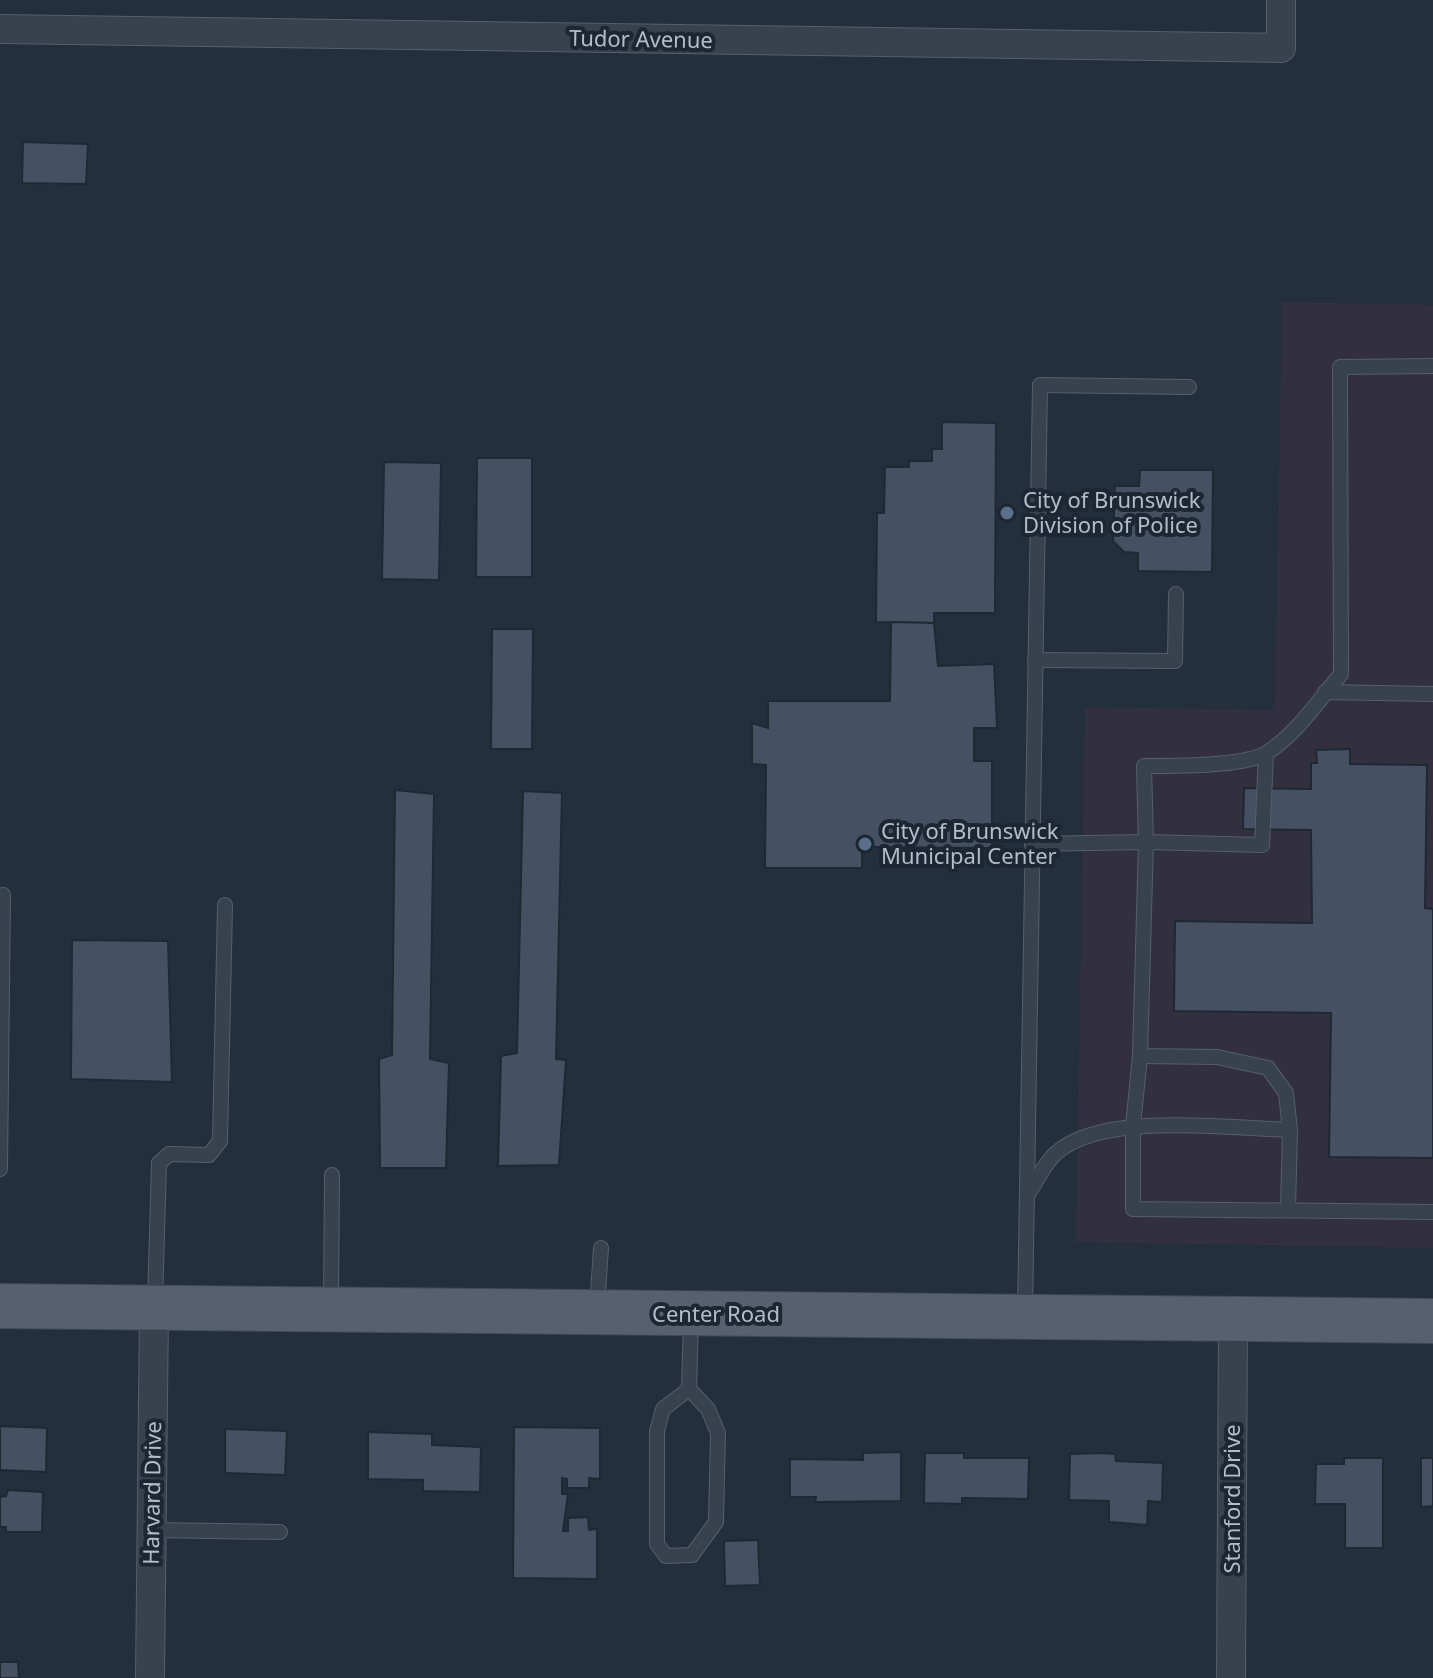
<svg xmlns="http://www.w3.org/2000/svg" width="1433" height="1678" font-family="'Noto Sans',sans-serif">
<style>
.medical{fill:#32303f}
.building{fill:#455162;stroke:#1f2835;stroke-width:2}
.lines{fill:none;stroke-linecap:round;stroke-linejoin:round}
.lane-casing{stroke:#565f6c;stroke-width:16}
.street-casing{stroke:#565f6c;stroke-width:30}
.primary-casing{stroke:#414a57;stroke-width:46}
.lane{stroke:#38414e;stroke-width:14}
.street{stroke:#38414e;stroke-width:28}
.primary{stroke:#56606e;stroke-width:44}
.service-dot{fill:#5c6f8a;stroke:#1d2633;stroke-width:3}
.labels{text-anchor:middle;stroke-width:8;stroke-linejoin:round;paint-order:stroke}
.street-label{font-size:22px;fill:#b4bcc9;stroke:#1d2633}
.poi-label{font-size:22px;fill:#b4bcc9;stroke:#1d2633;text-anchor:start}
</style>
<rect width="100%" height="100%" fill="#242f3e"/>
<path class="medical" d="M1282 302 1433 305V1248L1076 1242 1085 707 1275 710Z"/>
<g class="building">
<path d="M23 142 88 144 86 184 22 183Z"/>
<path d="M942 422 996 423 995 613H934V623L876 622 877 513H884L885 467H909V461H932V449H942Z"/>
<path d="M477 458H532V577H476Z"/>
<path d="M384 462 441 463 439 580 382 579Z"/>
<path d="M1140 470H1213L1212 572 1138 571V553L1124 552 1113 541 1115 486H1139Z"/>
<path d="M891 622 934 623 938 666 994 664 997 728H974V761H992V848L862 847V868H765L766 765 752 764V723L768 728V701H890Z"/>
<path d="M492 629H533L532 749H491Z"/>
<path d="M1350 749V764L1427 765 1425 908 1433 909V1158L1329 1157 1331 1013 1174 1011 1175 921 1312 923 1311 830 1243 829 1244 788 1311 789V763H1317L1316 750Z"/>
<path d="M395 790 434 794 430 1059 449 1063 446 1168H380L379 1059 392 1055Z"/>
<path d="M523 791 562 793 556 1059 566 1060 559 1165 498 1166 501 1056 517 1053Z"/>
<path d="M72 940 168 941 172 1082 71 1079Z"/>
<path d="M0 1426 47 1428 46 1472 0 1470Z"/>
<path d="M514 1427 600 1428V1479L589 1478V1488H567V1479L562 1478V1494H568L563 1531H568V1518L588 1517 589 1530 597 1529V1579L513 1578Z"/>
<path d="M225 1429 287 1431 285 1475 225 1473Z"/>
<path d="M368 1432 432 1434V1445L481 1447 480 1492 423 1491V1480L368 1479Z"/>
<path d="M901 1452V1501L815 1502 816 1497H790V1459L863 1460V1453Z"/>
<path d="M925 1453H964V1458H1029L1028 1499 962 1498V1504L924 1503Z"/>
<path d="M1104 1453 1115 1454 1116 1461 1163 1463 1162 1502 1148 1501 1147 1525 1109 1522V1501L1069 1500 1070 1454Z"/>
<path d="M1344 1458H1383V1548H1345V1504H1315L1316 1464H1344Z"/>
<path d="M1421 1458H1433V1506L1421 1507Z"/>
<path d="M8 1490 43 1492 42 1532H6V1527H0V1497L6 1496Z"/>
<path d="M758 1540 760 1585 725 1586 724 1541Z"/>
<path d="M0 1662H18L19 1678H0Z"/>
</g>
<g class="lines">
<defs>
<g id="lane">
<path d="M1035 660 1175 661 1176 594"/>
<path d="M1325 692 1433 694"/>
<path d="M1266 754 1262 845 1146 842 1144 766C1172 766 1247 767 1268 752 1297 733 1319 700 1341 674L1340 367 1433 366"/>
<path d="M1140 1056 1133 1126V1209L1433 1212"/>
<path d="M0 1169 3 895"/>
<path d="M1027 1195C1036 1183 1044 1164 1055 1154 1101 1111 1230 1128 1290 1130L1286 1093 1268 1068 1217 1057 1140 1056 1146 842 1032 844"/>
<path d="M1288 1209 1290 1130"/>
<path d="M155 1303 159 1163 169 1154 209 1155 220 1141 225 905"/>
<path d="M331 1305 332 1175"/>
<path d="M597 1308 601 1248"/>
<path d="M1025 1313 1040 385 1189 387"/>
<path d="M689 1389 708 1409 718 1433 716 1522 692 1555 666 1556 657 1544V1431L663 1409 689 1389 691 1319"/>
<path d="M152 1530 280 1532"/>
</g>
<g id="street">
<path d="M0 29 1281 48V0"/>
<path d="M150 1678 154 1308"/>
<path d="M1231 1678 1233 1319"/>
</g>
<path id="primary" d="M0 1306 1433 1321"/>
</defs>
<use href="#lane" class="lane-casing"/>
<use href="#street" class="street-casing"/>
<use href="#primary" class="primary-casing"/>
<use href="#lane" class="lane"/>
<use href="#street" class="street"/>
<use href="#primary" class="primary"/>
</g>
<g class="service-dot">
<circle cx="1007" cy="513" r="8"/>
<circle cx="865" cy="844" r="8"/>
</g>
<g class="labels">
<g class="street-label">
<text transform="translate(641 39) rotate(1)" y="8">Tudor Avenue</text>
<text x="716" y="1322">Center Road</text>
<text transform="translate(152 1493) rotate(-89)" y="8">Harvard Drive</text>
<text transform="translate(1232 1499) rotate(-90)" y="8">Stanford Drive</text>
</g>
<g class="poi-label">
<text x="1023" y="508">City of Brunswick<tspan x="1023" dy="25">Division of Police</tspan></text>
<text x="881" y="839">City of Brunswick<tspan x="881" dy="25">Municipal Center</tspan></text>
</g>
</g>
</svg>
